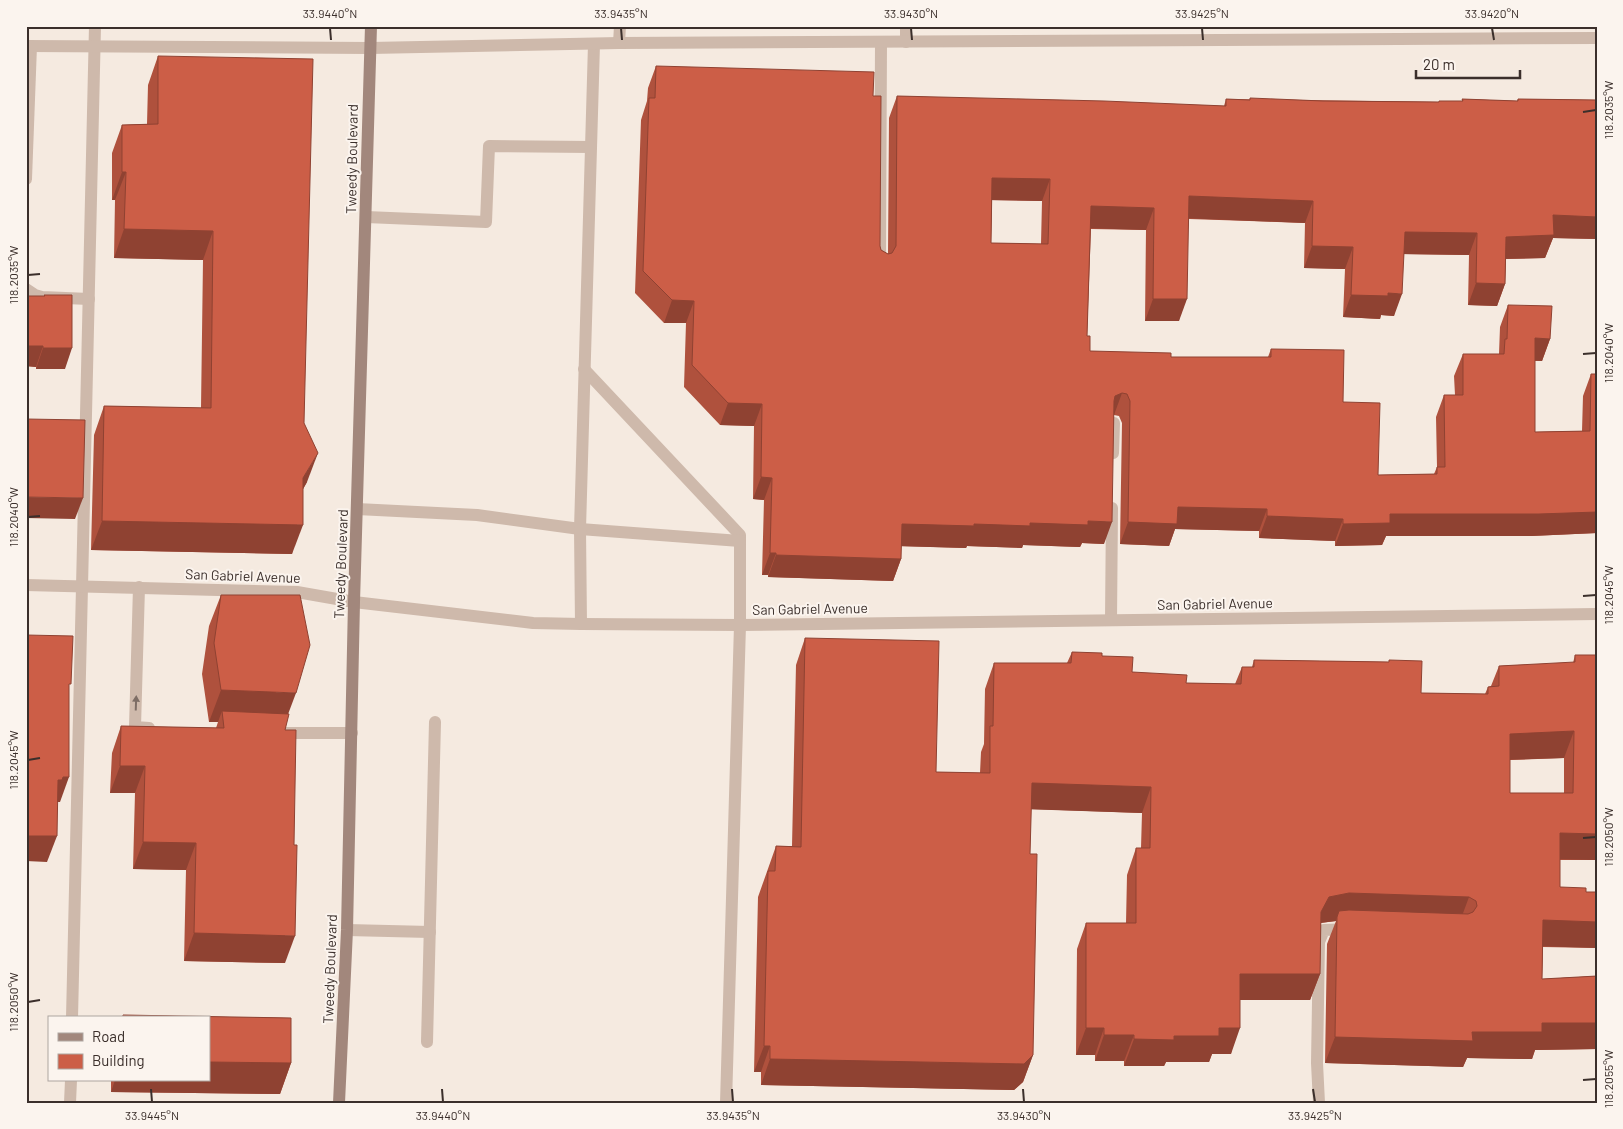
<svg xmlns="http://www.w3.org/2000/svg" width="1623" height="1129" font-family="Barlow,sans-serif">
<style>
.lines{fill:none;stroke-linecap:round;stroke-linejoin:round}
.service{stroke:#ceb9ab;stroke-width:12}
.minor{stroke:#ceb9ab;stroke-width:12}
.secondary{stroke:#a2877c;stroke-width:12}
.wall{fill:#af513d;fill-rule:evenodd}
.shaded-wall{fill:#8f4232}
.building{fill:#cc5e47;stroke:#8f4232;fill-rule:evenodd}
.oneway{fill:#7d6d65}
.ticks{fill:none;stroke:#3b2f2b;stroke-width:2}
.labels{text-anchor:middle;stroke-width:4;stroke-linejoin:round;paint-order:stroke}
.street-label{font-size:14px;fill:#3b2f2b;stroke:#fbf4ee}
.neatline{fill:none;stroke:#3b2f2b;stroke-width:2}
.ticks-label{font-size:12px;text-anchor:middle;fill:#3b2f2b}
</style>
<rect width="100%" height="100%" fill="#f5eae0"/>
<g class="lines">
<g class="service">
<path d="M906 42V26"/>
<path d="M619 43 620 26"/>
<path d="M26 179 31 46"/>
<path d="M366 217 486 222 489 146 591 147"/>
<path d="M880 262 881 42"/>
<path d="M26 289 35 295 42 297 89 299"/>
<path d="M584 369 740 535V625L726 1103"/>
<path d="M1113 453 1114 423"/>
<path d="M357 509 477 515 580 529 740 541"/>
<path d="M139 587 135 727 149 728"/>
<path d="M1111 620 1112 508"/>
<path d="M581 624 580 529 594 44"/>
<path d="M279 733H352"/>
<path d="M347 930 430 932"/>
<path d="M72 1018 95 26"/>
<path d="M427 1042 435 722"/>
<path d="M70 1103 71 1080"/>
<path d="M1319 1103 1317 1063 1319 942 1324 930 1348 929"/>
</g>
<g class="minor">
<path d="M26 46 370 48 619 43 1597 38"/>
<path d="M26 585 297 592 354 602 533 623 581 624 740 625 1597 614"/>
</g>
<path class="secondary" d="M339 1103 347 930 354 602 371 26"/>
</g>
<g class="wall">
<path d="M158 56 304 423 307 482 303 489 292 554 91 550 94 435 104 406 201 408 203 260 114 258 115 200H112V153L122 125 147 124 148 85Z"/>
<path d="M656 66 873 96 880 246 881 250 888 254 889 118 897 96 1224 106 1226 99 1439 102 1462 101V99L1517 101 1518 99 1597 100V239L1553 238 1545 258 1506 259 1505 284 1497 306 1468 305 1469 255 1404 254 1394 316 1381 315 1380 319 1343 317 1345 269 1304 268 1305 223 1189 219 1179 321H1145L1146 230 1091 229 1087 336 1090 351 1171 357H1268L1271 349 1343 402 1378 475 1434 474 1437 467 1436 417 1444 395H1455L1454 376 1463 354H1499L1500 327 1508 305 1550 339 1542 361H1535V432L1582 431 1583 396 1591 374 1597 533 1531 536H1386L1382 545 1335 546V541L1259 538V531L1175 529 1169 546 1120 544 1122 423 1119 416 1114 415 1104 544 1082 543 1080 547 1023 545 1022 548 967 546 966 548 901 546V559L893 581 768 577V575H762L764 500 753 499 754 426 720 425 684 387 686 323H664L635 293 641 120 647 101 648 88ZM992 200 1042 201 1041 244 991 243Z"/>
<path d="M44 295 65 369H36V367L26 366V296H44Z"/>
<path d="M221 595 288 714 285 730V963L184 961 186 870 133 869 135 793H110L112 753 121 726 216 728 218 722H209L202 674 209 626Z"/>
<path d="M805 638 936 772 980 773 981 752 984 744 985 689 994 663H1067L1072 652 1102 656 1132 672 1186 683 1235 684 1242 667H1252L1254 660 1389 662V660L1421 693 1485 694 1488 687 1491 686 1499 666 1573 663 1575 655H1597V860H1560V887L1586 892H1597V948L1543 947 1542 979 1597 976V1049L1535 1050 1532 1059 1467 1058 1463 1067 1325 1063 1327 944 1336 921 1321 923 1320 974 1310 1000H1240L1231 1054H1212L1209 1062H1166L1164 1066H1124V1061H1095V1055H1076L1077 949 1086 923H1126L1127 875 1136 848H1141L1142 813 1031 809 1030 854 1033 1055 1023 1082 1014 1090 761 1085V1072H754L758 897 776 846H792L796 665ZM1564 758V793H1510V760Z"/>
<path d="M123 1015 291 1018V1063L280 1094 111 1092V1080H209V1018H122Z"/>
</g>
<g class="shaded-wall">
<path d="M122 172H126L115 200H112Z"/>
<path d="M992 178 1050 179 1042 201 984 200Z"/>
<path d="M1189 196 1313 201 1305 223 1181 218Z"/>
<path d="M1091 206 1154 208 1146 230 1083 228Z"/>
<path d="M1553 215 1597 217V239L1553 238 1545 258 1498 259 1506 237Z"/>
<path d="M124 229 213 231 203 260 114 258Z"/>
<path d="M1405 232 1477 233 1469 255 1397 254Z"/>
<path d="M1312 246 1353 247 1345 269 1304 268Z"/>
<path d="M1476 283 1505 284 1497 306 1468 305Z"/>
<path d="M1388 293 1402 294 1394 316 1381 315 1380 319 1343 317 1351 295Z"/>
<path d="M1153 299H1187L1179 321H1145Z"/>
<path d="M672 300 694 301 686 323H664Z"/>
<path d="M1535 338 1550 339 1542 361 1527 360Z"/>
<path d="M26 346H43L36 367 26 366Z"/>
<path d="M43 348H72L65 369H36Z"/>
<path d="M1122 393 1114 415 1107 418 1115 396Z"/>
<path d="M728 403 762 404 754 426 720 425Z"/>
<path d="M318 453 307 482 293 507 303 478Z"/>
<path d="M761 477 772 478 764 500 753 499Z"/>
<path d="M26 497 83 498 75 519 26 518Z"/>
<path d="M1178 507 1267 509 1259 531 1175 529 1169 546 1120 544 1128 522Z"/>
<path d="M1597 512V533L1531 536H1386L1382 545 1335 546 1343 524 1390 514Z"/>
<path d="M1267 516 1343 519 1335 541 1259 538Z"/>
<path d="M102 521 303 525 292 554 91 550Z"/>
<path d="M1088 521 1112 522 1104 544 1082 543 1080 547 1023 545 1022 548 967 546 966 548 894 546 902 524 1030 523Z"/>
<path d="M770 553H776L768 575H762Z"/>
<path d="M776 555 901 559 893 581 768 577Z"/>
<path d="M221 690 296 693 284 725 222 711 218 722H209Z"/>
<path d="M1574 731 1564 758 1501 760 1510 734Z"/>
<path d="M120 766H145L135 793H110Z"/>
<path d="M63 777H69L60 802H54L58 780Z"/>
<path d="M1032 783 1151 787 1142 813 1022 809Z"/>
<path d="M1560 833 1597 834V860L1551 859Z"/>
<path d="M26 836H57L47 862 26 861Z"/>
<path d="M143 842 196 843 186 870 133 869Z"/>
<path d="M1349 893 1469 897 1459 924 1337 917 1336 921 1319 923 1321 912 1329 897Z"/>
<path d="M1543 920 1597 922V948L1534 946Z"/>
<path d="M194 933 295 936 285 963 184 961Z"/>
<path d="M1240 974H1320L1310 1000H1231Z"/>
<path d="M1542 1023H1597V1049L1535 1050 1532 1059 1467 1058 1463 1067 1325 1063 1335 1037 1472 1032Z"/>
<path d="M1086 1028H1104L1095 1055H1076Z"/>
<path d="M1219 1028H1240L1231 1054H1212L1209 1062H1166L1164 1066H1124L1134 1039 1174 1036Z"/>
<path d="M1104 1035H1134L1124 1061H1095Z"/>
<path d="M764 1046H770L761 1072H754Z"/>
<path d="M1033 1055 1023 1082 1014 1090 761 1085 770 1059Z"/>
<path d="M209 1062 291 1063 280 1094 111 1092 115 1080H209Z"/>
</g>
<g class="building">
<path d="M158 56 313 59 304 423 318 453 303 478V525L102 521 104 406 211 408 213 231 124 229 126 172H122V125L158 124Z"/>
<path d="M656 66 874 72 873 96H881L880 246 881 250 888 254 892 253 896 246 897 96 1104 101 1226 106V99L1250 100V98L1323 101 1439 102V101H1463L1462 99 1518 101V99L1597 100V217L1553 215 1554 235 1506 237 1505 284 1476 283 1477 233 1405 232 1402 294 1388 293V296L1351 295 1353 247 1312 246 1313 201 1189 196 1187 299H1153L1154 208 1091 206 1087 336H1090V351L1171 353V357H1271V349L1344 350 1343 402 1380 403 1378 475 1437 474V467H1445L1444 395H1463V354H1504L1505 339H1507L1508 305 1552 306 1550 339 1535 338V432L1590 431 1591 374H1597V512L1539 514H1390V523L1343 524V519L1267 516V509L1178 507 1177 524 1128 522 1130 401 1127 394 1122 393 1115 396 1114 401 1112 522 1088 521V525L1030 523V526L974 524V526L902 524 901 559 776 555V553H770L772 478 761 477 762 404 728 403 692 365 694 301 672 300 643 271 649 98H655ZM992 178 1050 179 1048 244 991 243Z"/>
<path d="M44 295H72V348H43V346H26V296H45Z"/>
<path d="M26 419 85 420 83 498 26 497Z"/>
<path d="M221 595H300L310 645 296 693 221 690 214 643Z"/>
<path d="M26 635 73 636 71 684H69V777H63L62 780H58L57 836H26Z"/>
<path d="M805 638 939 641 936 772 990 773V726H993L994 663H1071L1072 652 1102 653V656L1133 657 1132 672 1187 675 1186 683 1241 684 1242 667H1254V660L1389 662V660L1422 661 1421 693 1488 694V687L1499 686V666L1575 662V655H1597V834L1560 833V887L1586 888V892H1597V922L1543 920 1542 979 1597 976V1023H1542V1032H1472L1473 1041 1335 1037 1337 917 1339 911 1349 910 1468 914 1473 912 1477 906 1476 901 1469 897 1349 893 1329 897 1321 912 1320 974H1240V1028H1219V1036H1174V1040L1134 1039V1035H1104V1028H1086V923H1136V848H1150L1151 787 1032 783 1030 854H1037L1033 1055 1024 1064 770 1059V1046H764L768 871H775L776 846 801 847ZM1574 731 1573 793H1510V734Z"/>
<path d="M222 711 289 714 285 730H296L294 845H297L295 936 194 933 196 843 143 842 145 766H120L121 726 224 728Z"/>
<path d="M123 1015 291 1018V1063L209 1062V1018H123Z"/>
</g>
<defs><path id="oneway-solid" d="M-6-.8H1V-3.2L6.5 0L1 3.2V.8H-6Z" transform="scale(1.25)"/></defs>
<use class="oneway" href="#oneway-solid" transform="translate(136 703) rotate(-88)"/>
<path class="ticks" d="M330 28 331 40M621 28 622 40M911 28 912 40M1202 28 1203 40M1492 28 1494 40M1583 112 1596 110M28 275 40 274M1583 354 1596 353M28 517 40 516M1583 596 1596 595M28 760 40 758M1583 838 1596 837M28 1002 40 1000M1583 1080 1596 1079M151 1089 152 1102M442 1089 443 1102M732 1089 733 1102M1023 1089 1024 1102M1313 1089 1315 1102"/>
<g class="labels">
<g class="street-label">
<text transform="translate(352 159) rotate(-89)" y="5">Tweedy Boulevard</text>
<text transform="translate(341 564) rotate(-88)" y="5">Tweedy Boulevard</text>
<text transform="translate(243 576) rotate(2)" y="5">San Gabriel Avenue</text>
<text transform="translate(1215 604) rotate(-1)" y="5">San Gabriel Avenue</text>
<text transform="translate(810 609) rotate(-1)" y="5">San Gabriel Avenue</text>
<text transform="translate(330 969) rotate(-88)" y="5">Tweedy Boulevard</text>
</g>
</g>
<rect width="1623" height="1129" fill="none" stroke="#fbf4ee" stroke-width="55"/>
<rect x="48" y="1016" width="162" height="65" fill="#fbf4ee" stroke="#aea5a0"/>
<rect x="58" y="1033" width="25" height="8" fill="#a2877c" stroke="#aea5a0"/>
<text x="92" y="1042" font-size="15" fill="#3b2f2b">Road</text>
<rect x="58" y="1054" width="25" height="15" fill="#cc5e47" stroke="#aea5a0"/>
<text x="92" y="1066" font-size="15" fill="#3b2f2b">Building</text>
<path d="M1416 70v8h104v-8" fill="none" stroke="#3b2f2b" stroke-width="2.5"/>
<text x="1423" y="70" font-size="15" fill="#3b2f2b" stroke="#fbf4ee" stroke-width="4" paint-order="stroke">20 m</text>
<rect x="28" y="28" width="1568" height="1074" class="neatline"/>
<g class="ticks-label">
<text x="330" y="18">33.9440°N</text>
<text x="621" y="18">33.9435°N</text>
<text x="911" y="18">33.9430°N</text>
<text x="1202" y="18">33.9425°N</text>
<text x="1492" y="18">33.9420°N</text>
<text transform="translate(1609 110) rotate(-90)" y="4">118.2035°W</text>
<text transform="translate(14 275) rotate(-90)" y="4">118.2035°W</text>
<text transform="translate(1609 353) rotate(-90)" y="4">118.2040°W</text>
<text transform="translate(14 517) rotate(-90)" y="4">118.2040°W</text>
<text transform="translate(1609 595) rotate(-90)" y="4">118.2045°W</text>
<text transform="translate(14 760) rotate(-90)" y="4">118.2045°W</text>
<text transform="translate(1609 837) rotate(-90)" y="4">118.2050°W</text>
<text transform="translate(14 1002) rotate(-90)" y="4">118.2050°W</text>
<text transform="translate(1609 1079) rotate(-90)" y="4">118.2055°W</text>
<text x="152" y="1120">33.9445°N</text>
<text x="443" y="1120">33.9440°N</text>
<text x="733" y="1120">33.9435°N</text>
<text x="1024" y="1120">33.9430°N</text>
<text x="1315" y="1120">33.9425°N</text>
</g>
</svg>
